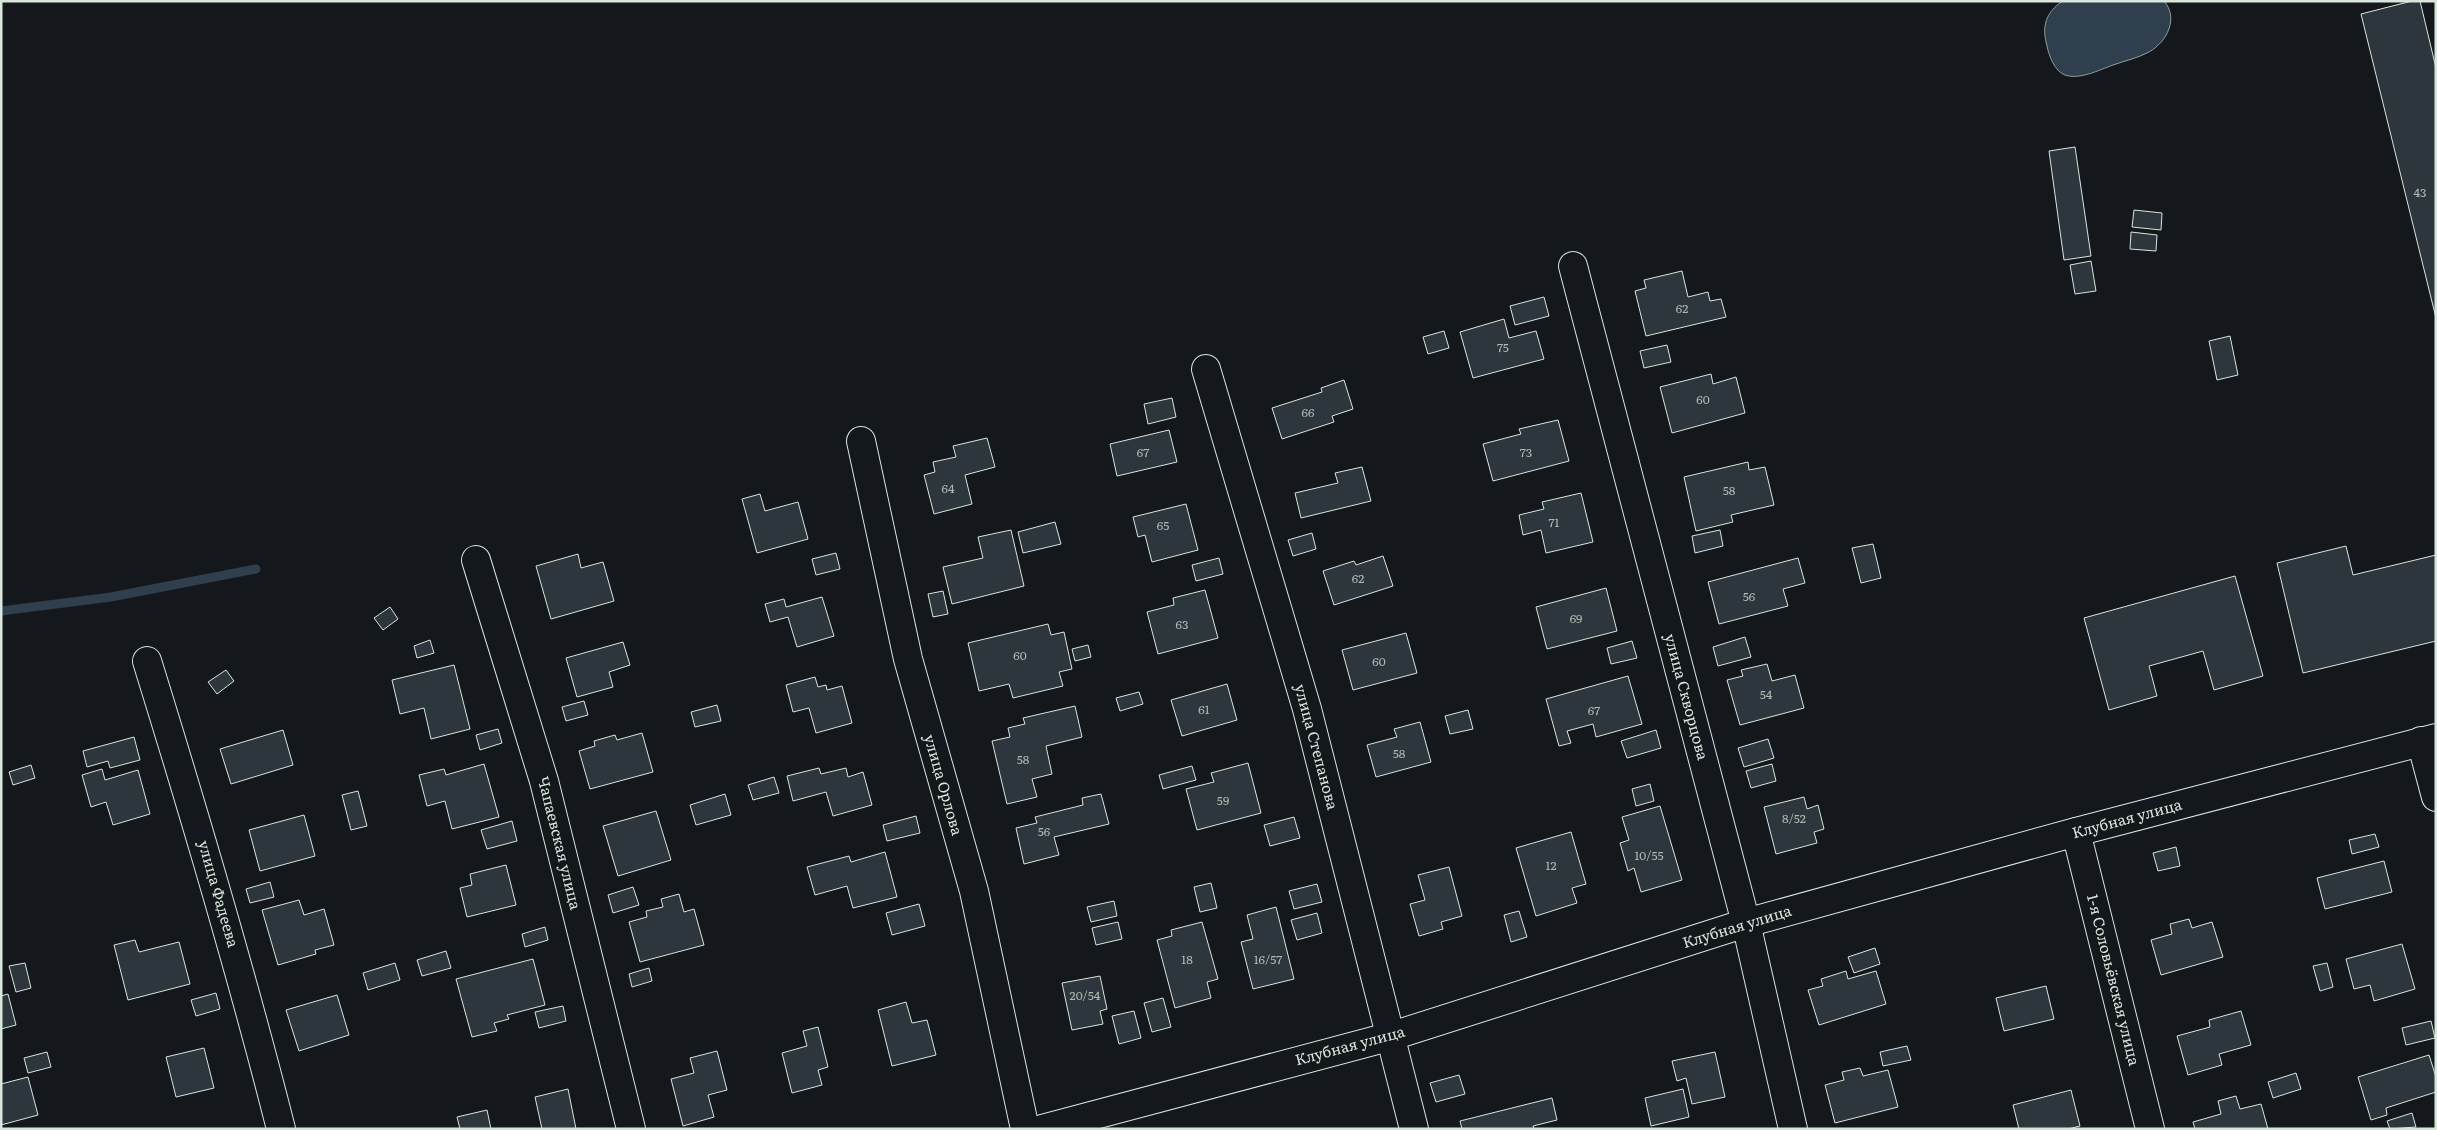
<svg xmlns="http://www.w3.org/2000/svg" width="2437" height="1130" font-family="Literata,serif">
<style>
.water{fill:#2f3f4d;stroke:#939e99}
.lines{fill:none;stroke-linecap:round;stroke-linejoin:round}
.stream{stroke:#2f3f4d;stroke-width:9}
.building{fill:#2c363c;stroke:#d8e6dc}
.street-casing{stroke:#d8e6dc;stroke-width:30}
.street{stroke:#14181c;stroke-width:28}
.labels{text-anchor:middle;stroke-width:4;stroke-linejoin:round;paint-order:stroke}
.number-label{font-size:12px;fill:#adbab4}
.street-label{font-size:15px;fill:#d8e6dc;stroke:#14181c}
</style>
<rect width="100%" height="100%" fill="#14181c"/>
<path class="water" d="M2063 1H2164C2179 18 2167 42 2149 52 2138 58 2124 61 2113 65 2099 70 2080 80 2065 75 2052 70 2047 49 2045 36 2043 21 2050 9 2063 1Z"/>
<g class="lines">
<path class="stream" d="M1 611 111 597 256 569"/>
</g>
<g class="building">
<path d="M2412 1H2420L2436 68V318L2361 14Z"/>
<path d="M2075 147 2091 256 2064 260 2049 151Z"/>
<path d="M2134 210 2162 213 2161 230 2132 227Z"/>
<path d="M2131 232 2157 235 2156 251 2130 249Z"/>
<path d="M2091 261 2096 291 2075 294 2070 265Z"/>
<path d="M1682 271 1688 297 1708 292 1710 301 1721 299 1726 317 1646 336 1635 291 1646 288 1644 280Z"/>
<path d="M1544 297 1549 316 1515 325 1510 306Z"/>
<path d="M1504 319 1509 338 1536 331 1544 359 1473 378 1460 332Z"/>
<path d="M1444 331 1449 348 1428 354 1423 337Z"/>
<path d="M2230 336 2238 375 2217 380 2209 341Z"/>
<path d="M1667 345 1671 362 1644 368 1640 351Z"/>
<path d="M1711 374 1713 384 1736 377 1745 413 1672 433 1660 387Z"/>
<path d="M1344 380 1353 409 1332 416 1334 422 1282 439 1272 408 1322 392 1321 388Z"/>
<path d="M1172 398 1176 417 1148 424 1144 404Z"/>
<path d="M1558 420 1569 461 1493 481 1483 444 1521 434 1519 429Z"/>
<path d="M1169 430 1177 462 1117 476 1110 444Z"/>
<path d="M987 438 995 467 965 475 972 504 934 514 924 475 935 472 933 462 956 457 953 446Z"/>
<path d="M1748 462 1749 470 1765 467 1774 505 1731 515 1733 522 1696 531 1684 477Z"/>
<path d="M1362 467 1371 501 1301 518 1295 493 1338 483 1335 473Z"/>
<path d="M1581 493 1593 542 1546 553 1541 530 1523 535 1519 515 1544 509 1542 502Z"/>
<path d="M760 494 765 511 798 502 808 539 757 553 742 499Z"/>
<path d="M1186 504 1198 550 1152 562 1145 535 1138 537 1133 517Z"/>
<path d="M1055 522 1061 544 1023 553 1018 532Z"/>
<path d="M1011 530 1024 586 952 604 943 567 983 558 978 537Z"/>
<path d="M1720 530 1723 546 1695 553 1692 536Z"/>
<path d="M1312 533 1316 549 1293 556 1288 540Z"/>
<path d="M1873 544 1881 578 1861 583 1852 548Z"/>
<path d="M2346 546 2353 575 2436 555V641L2303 673 2277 563Z"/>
<path d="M836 553 840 569 816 575 812 559Z"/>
<path d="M578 554 581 568 603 562 614 601 551 619 536 566Z"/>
<path d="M1383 556 1393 586 1334 605 1323 571 1354 561 1356 565Z"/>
<path d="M1219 558 1223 574 1196 581 1192 565Z"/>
<path d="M1798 558 1805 583 1783 589 1788 606 1719 624 1708 582Z"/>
<path d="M2235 576 2263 676 2214 690 2203 651 2149 666 2157 696 2109 710 2084 618Z"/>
<path d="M1606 588 1617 631 1547 649 1536 607Z"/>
<path d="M1205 590 1218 638 1158 654 1147 612 1174 605 1173 598Z"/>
<path d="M943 591 948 614 933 617 928 594Z"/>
<path d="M822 597 834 636 797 647 788 617 770 622 765 604 784 599 786 607Z"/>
<path d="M390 607 398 619 383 630 374 618Z"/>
<path d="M1048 624 1051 635 1064 632 1072 669 1059 672 1063 686 1013 698 1009 684 979 691 968 643Z"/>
<path d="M1406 633 1417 673 1353 690 1342 650Z"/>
<path d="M1745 637 1751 657 1718 666 1713 647Z"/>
<path d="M430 640 434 653 417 658 414 646Z"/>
<path d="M1632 641 1637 658 1611 664 1607 648Z"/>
<path d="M623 642 630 665 609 672 613 687 577 697 566 658Z"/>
<path d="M1088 645 1091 657 1075 661 1072 649Z"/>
<path d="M1767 664 1772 681 1795 675 1804 708 1740 725 1727 680 1743 676 1741 670Z"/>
<path d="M454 665 470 729 431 739 424 708 400 714 392 680Z"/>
<path d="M226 670 234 681 217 694 208 682Z"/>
<path d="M1628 676 1642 724 1596 737 1593 724 1567 731 1571 743 1559 746 1546 699Z"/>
<path d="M815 677 818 687 826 685 827 690 842 686 852 723 816 733 809 708 793 712 786 685Z"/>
<path d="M1227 684 1237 720 1182 736 1171 700Z"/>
<path d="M1139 692 1143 704 1120 711 1116 698Z"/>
<path d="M584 701 588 715 566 721 562 707Z"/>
<path d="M717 705 721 721 695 727 691 712Z"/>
<path d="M1075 706 1082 737 1046 746 1052 774 1032 779 1037 797 1007 804 992 741 1010 737 1008 728 1025 724 1023 718Z"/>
<path d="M1468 710 1473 729 1450 734 1445 716Z"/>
<path d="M1420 722 1431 762 1376 777 1367 745 1397 737 1394 729Z"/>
<path d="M498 729 502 743 480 750 476 735Z"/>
<path d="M283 730 293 765 231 784 220 749Z"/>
<path d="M1656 730 1661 748 1627 758 1621 741Z"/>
<path d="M642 733 653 772 590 789 579 751 595 746 594 741 615 735 617 740Z"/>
<path d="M134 737 140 760 110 768 108 761 87 767 83 751Z"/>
<path d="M1768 739 1774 758 1744 767 1738 748Z"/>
<path d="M1248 763 1261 813 1197 830 1186 789 1214 782 1211 773Z"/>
<path d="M484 764 499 817 452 829 445 801 427 806 419 775 444 769 446 775Z"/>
<path d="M1772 764 1776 781 1751 788 1746 771Z"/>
<path d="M31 765 35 778 13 785 9 772Z"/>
<path d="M1192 766 1196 780 1163 789 1159 775Z"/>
<path d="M819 768 821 774 846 768 848 777 863 772 872 805 833 816 826 792 793 801 787 776Z"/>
<path d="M102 769 105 780 138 770 150 814 113 825 106 802 91 807 82 775Z"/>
<path d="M774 777 779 793 753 800 748 785Z"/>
<path d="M1650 784 1654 801 1636 806 1632 789Z"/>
<path d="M358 791 367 826 351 830 342 795Z"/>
<path d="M725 794 731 815 696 825 690 805Z"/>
<path d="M1101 794 1109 824 1054 837 1059 855 1024 864 1016 828 1037 823 1035 817 1083 805 1082 798Z"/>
<path d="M1804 797 1807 809 1818 805 1824 829 1814 832 1817 843 1776 854 1764 807Z"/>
<path d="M1660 806 1682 880 1641 892 1634 868 1628 871 1620 843 1629 840 1622 817Z"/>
<path d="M656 811 671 860 618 876 603 826Z"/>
<path d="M304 815 315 856 260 871 249 830Z"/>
<path d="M916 816 920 833 887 841 883 825Z"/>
<path d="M1294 817 1300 838 1270 846 1264 825Z"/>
<path d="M512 821 517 841 487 849 481 830Z"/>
<path d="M1571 832 1586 884 1572 888 1577 903 1536 916 1516 848Z"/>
<path d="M2375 834 2379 847 2352 854 2349 840Z"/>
<path d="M2176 847 2180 866 2158 871 2153 853Z"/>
<path d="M885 852 897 897 853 908 847 886 815 895 807 867 849 856 851 862Z"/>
<path d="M2384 861 2392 892 2325 909 2317 878Z"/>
<path d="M506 865 516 905 467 917 460 888 472 885 470 874Z"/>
<path d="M1449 867 1462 916 1441 922 1443 929 1419 936 1410 904 1425 900 1418 875Z"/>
<path d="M270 882 274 897 250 903 246 889Z"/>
<path d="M1211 883 1217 908 1200 912 1194 887Z"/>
<path d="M1317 884 1322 902 1294 909 1289 891Z"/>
<path d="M633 887 639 905 613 913 608 895Z"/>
<path d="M679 894 684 912 694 909 704 945 640 962 629 922 647 917 646 911 663 907 661 899Z"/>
<path d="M299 900 304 915 324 909 334 945 315 950 316 954 278 965 262 910Z"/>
<path d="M1114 901 1117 916 1091 922 1087 907Z"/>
<path d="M919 904 925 926 892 935 886 913Z"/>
<path d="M1276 907 1294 979 1253 989 1241 942 1253 939 1247 915Z"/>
<path d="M1519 911 1527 937 1511 942 1504 915Z"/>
<path d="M1317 913 1322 933 1297 940 1291 920Z"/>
<path d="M2189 919 2192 928 2212 922 2223 957 2161 975 2151 940 2172 934 2170 924Z"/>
<path d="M1118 922 1122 939 1096 945 1092 928Z"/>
<path d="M1202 922 1218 979 1207 982 1211 998 1175 1008 1157 940 1172 936 1171 930Z"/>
<path d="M545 927 548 940 525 947 522 934Z"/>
<path d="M135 940 139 952 179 942 190 984 128 1000 114 945Z"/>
<path d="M2402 944 2415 989 2374 1001 2370 985 2354 989 2346 959Z"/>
<path d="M1875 948 1880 964 1854 973 1848 957Z"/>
<path d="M446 951 451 968 422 976 417 960Z"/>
<path d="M533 959 545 1005 507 1015 509 1019 494 1023 497 1031 472 1037 456 979Z"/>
<path d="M25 963 31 988 16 992 9 966Z"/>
<path d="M395 963 400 980 368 990 363 973Z"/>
<path d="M2327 963 2333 987 2320 991 2313 966Z"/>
<path d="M649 968 652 981 632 987 629 974Z"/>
<path d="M1846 971 1848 979 1876 971 1886 1004 1819 1025 1808 990 1823 986 1821 979Z"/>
<path d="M1100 976 1107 1009 1100 1011 1103 1024 1072 1030 1062 983Z"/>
<path d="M2046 986 2054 1019 2004 1031 1996 998Z"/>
<path d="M216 993 220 1009 196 1016 191 1000Z"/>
<path d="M8 994 16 1025 1 1029V996Z"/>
<path d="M337 995 349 1035 299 1051 286 1010Z"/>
<path d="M1163 998 1171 1027 1152 1032 1144 1003Z"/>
<path d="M906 1002 912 1023 927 1020 936 1055 892 1066 878 1010Z"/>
<path d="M563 1006 566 1021 539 1028 535 1012Z"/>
<path d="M1134 1011 1141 1038 1119 1044 1112 1016Z"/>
<path d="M2241 1011 2251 1045 2219 1054 2222 1065 2188 1075 2177 1036 2210 1027 2209 1020Z"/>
<path d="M2431 1021 2435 1038 2406 1045 2402 1028Z"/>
<path d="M818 1027 828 1067 818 1070 822 1085 792 1093 782 1053 807 1046 803 1031Z"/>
<path d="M1907 1046 1911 1060 1883 1066 1880 1052Z"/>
<path d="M204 1048 214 1088 176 1097 166 1057Z"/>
<path d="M717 1051 727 1090 708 1095 714 1117 683 1126 671 1079 694 1073 690 1058Z"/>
<path d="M47 1052 51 1067 28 1073 24 1058Z"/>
<path d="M1715 1052 1725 1097 1692 1104 1686 1078 1677 1081 1672 1061Z"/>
<path d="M2429 1055 2436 1077V1092L2386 1108 2387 1115 2371 1120 2358 1077Z"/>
<path d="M1860 1068 1863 1076 1888 1070 1898 1107 1835 1123 1825 1085 1844 1080 1842 1072Z"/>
<path d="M2296 1073 2301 1089 2273 1098 2268 1082Z"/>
<path d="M1459 1075 1465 1094 1436 1102 1430 1083Z"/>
<path d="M28 1077 38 1115 1 1125V1084Z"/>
<path d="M568 1089 576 1129H542L535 1097Z"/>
<path d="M1683 1089 1689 1117 1651 1126 1645 1098Z"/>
<path d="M2071 1090 2080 1126 2068 1129H2019L2013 1105Z"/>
<path d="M2236 1096 2240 1109 2261 1104 2268 1129H2195L2193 1122 2221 1114 2218 1101Z"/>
<path d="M1552 1098 1557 1120 1533 1126 1534 1129H1462L1460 1121Z"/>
<path d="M487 1110 491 1129H460L457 1117Z"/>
<path d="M2412 1113 2416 1127 2390 1129 2387 1121Z"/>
</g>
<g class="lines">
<defs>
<g id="street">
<path d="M1573 266 1746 923 1793 1129"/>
<path d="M1206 369 1307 709 1414 1129"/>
<path d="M861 441 908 659 974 891 1025 1129"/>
<path d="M476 560 544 781 631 1129"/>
<path d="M147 661C195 816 241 971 281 1129"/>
<path d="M2421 741 2436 797"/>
<path d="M2076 832 2150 1129"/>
<path d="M1042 1129 1392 1036 1746 923 2076 832 2436 738"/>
</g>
</defs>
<use href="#street" class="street-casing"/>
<use href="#street" class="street"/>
</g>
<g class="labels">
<g class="number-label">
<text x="2420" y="197">43</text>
<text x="1682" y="313">62</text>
<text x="1503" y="352">75</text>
<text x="1703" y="404">60</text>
<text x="1308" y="417">66</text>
<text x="1143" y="457">67</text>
<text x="1526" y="457">73</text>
<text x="948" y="493">64</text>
<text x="1729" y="495">58</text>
<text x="1554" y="527">71</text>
<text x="1163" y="530">65</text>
<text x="1358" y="583">62</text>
<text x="1749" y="601">56</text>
<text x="1576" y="623">69</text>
<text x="1182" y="629">63</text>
<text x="1020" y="660">60</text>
<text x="1379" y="666">60</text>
<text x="1766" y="699">54</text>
<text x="1204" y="714">61</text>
<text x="1594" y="715">67</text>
<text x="1399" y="758">58</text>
<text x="1023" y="764">58</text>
<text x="1223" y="805">59</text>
<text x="1794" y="823">8/52</text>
<text x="1044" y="836">56</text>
<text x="1649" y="860">10/55</text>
<text x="1551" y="870">12</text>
<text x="1187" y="964">18</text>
<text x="1268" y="964">16/57</text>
<text x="1085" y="1000">20/54</text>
</g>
<g class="street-label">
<text transform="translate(1686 697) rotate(75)" y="5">улица Скворцова</text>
<text transform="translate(1316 747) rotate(75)" y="5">улица Степанова</text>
<text transform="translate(943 785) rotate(74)" y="5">улица Орлова</text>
<text transform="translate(2127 819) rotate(-15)" y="5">Клубная улица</text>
<text transform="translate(559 843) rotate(76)" y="5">Чапаевская улица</text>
<text transform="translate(218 894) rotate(74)" y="5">улица Фадеева</text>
<text transform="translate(1737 927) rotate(-17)" y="5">Клубная улица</text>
<text transform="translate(2113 980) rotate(76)" y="5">1-я Соловьёвская улица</text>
<text transform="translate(1350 1046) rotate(-15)" y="5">Клубная улица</text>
</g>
</g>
<rect width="2437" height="1130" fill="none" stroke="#d8e6dc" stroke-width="5"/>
</svg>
